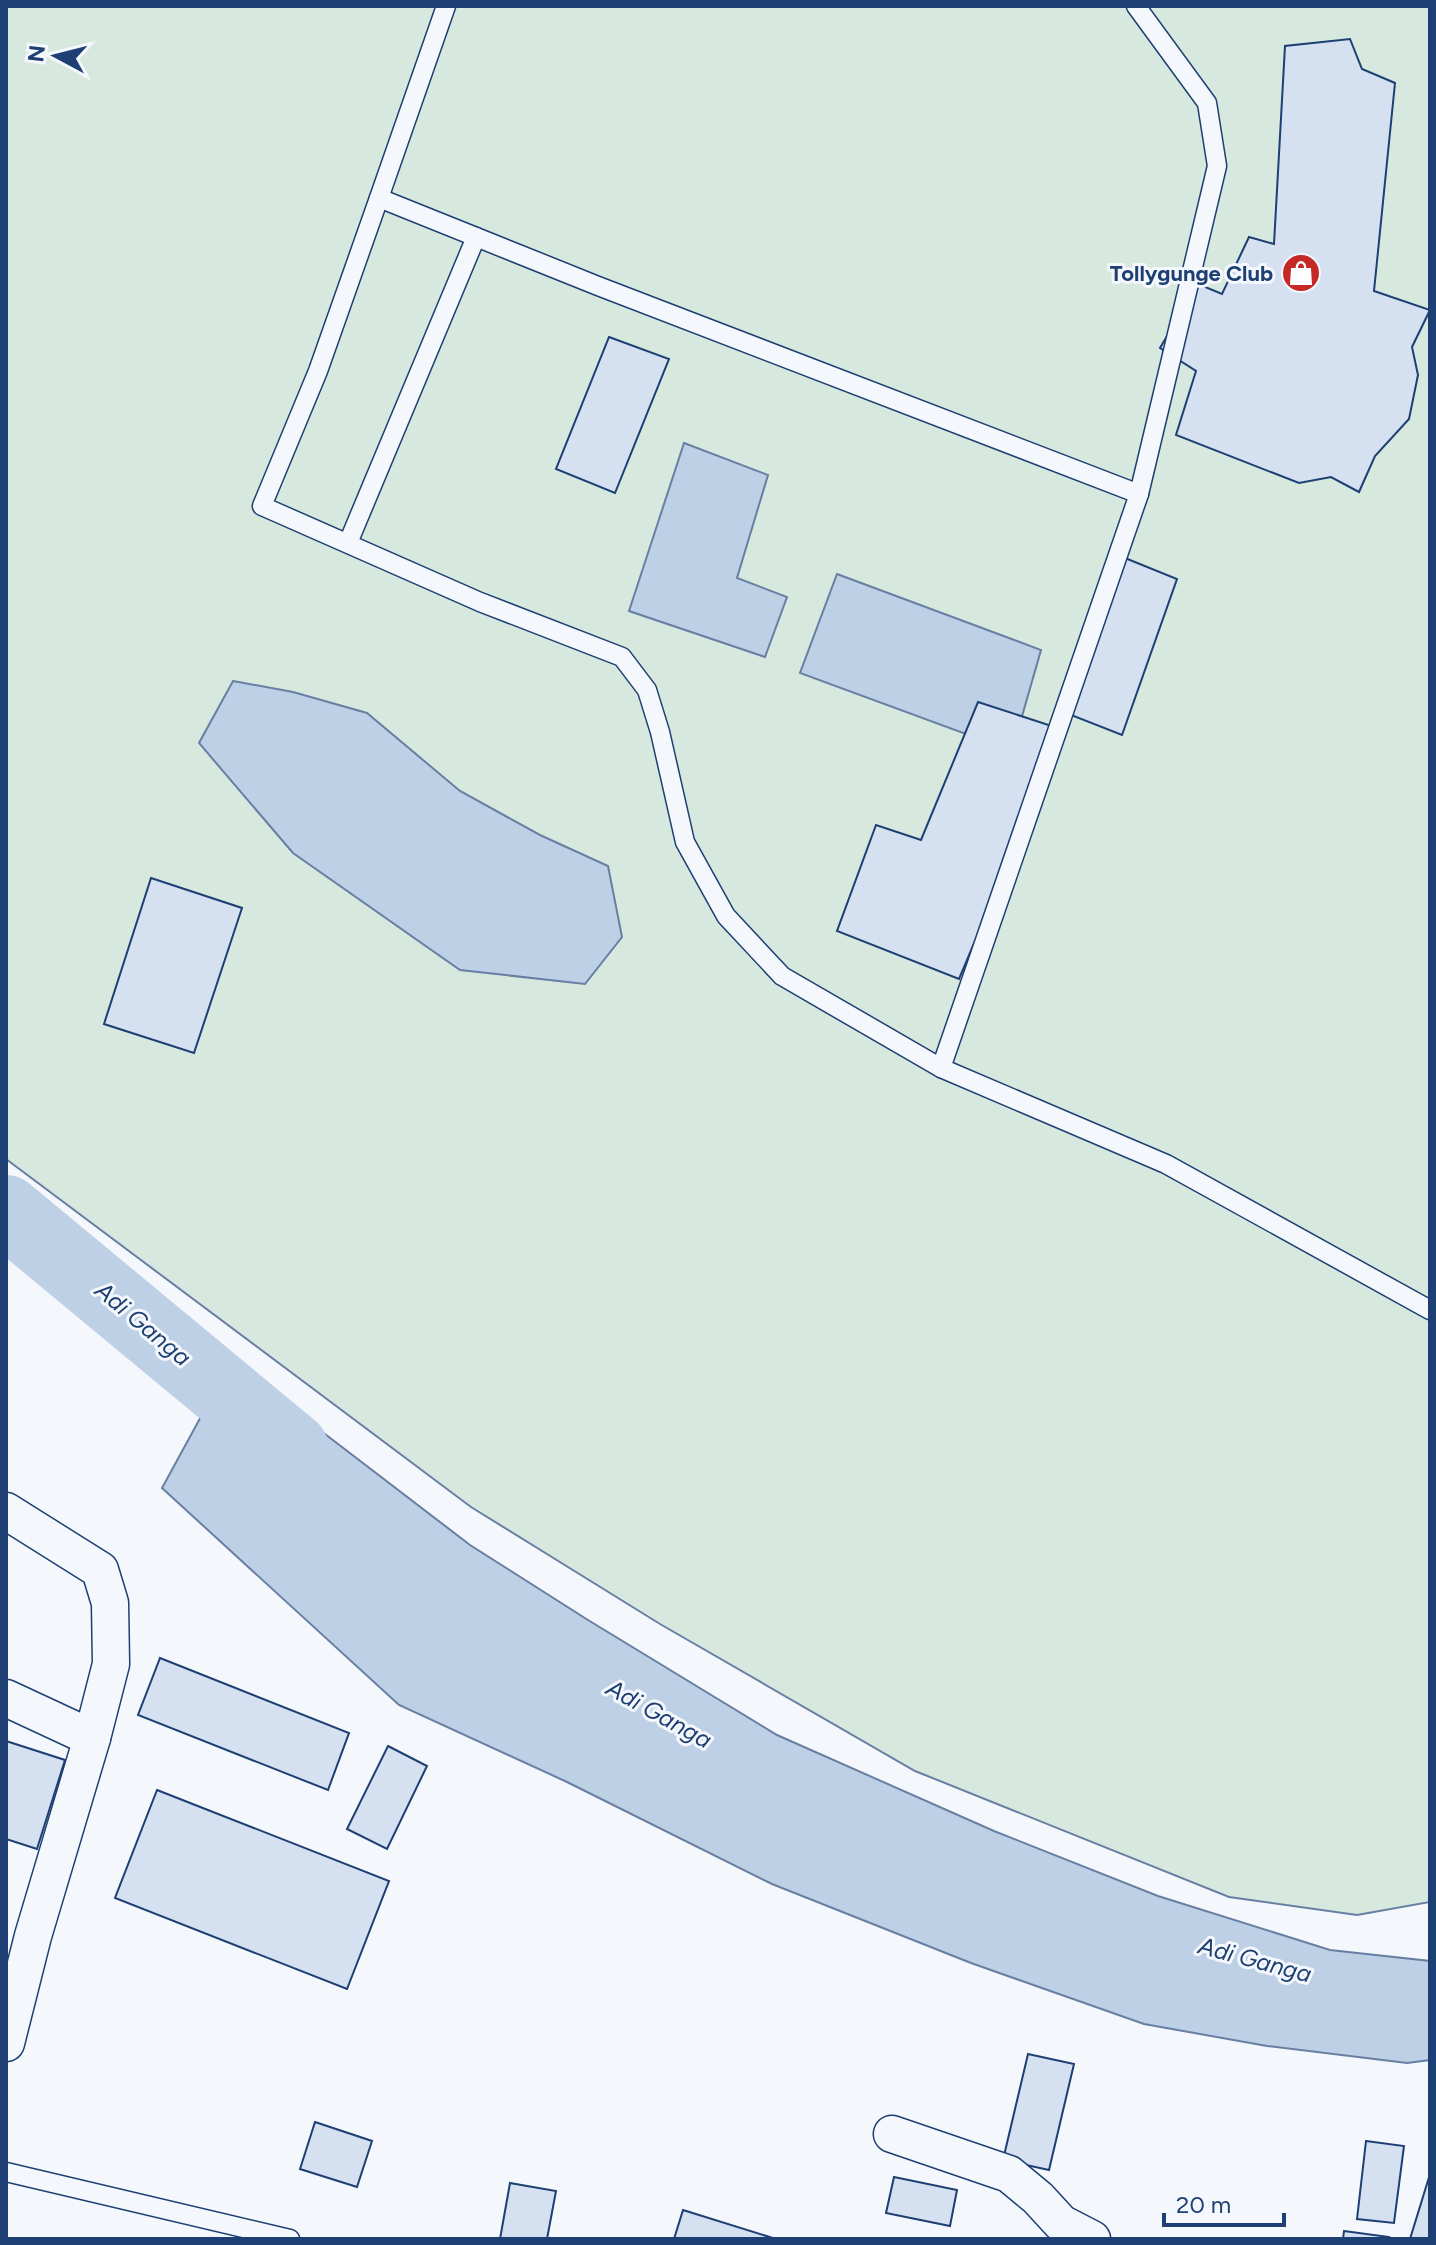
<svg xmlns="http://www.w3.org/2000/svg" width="1436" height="2245" font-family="Figtree,sans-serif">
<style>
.green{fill:#d7e8df;stroke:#687fa3;stroke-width:2}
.water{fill:#bed0e5;stroke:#687fa3;stroke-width:2}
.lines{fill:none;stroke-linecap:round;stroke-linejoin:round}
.river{stroke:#bed0e5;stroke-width:72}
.building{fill:#d5e0f0;stroke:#1d3f73;stroke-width:2}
.lane-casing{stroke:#1d3f73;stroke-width:21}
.street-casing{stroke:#1d3f73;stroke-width:39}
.lane{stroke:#f4f7fb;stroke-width:18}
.street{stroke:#f4f7fb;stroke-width:36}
.labels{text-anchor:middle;stroke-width:6;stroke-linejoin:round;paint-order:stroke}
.poi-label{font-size:22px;font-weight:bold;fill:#1d3f73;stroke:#f4f7fb;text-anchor:end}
.water-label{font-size:24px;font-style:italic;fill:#1d3f73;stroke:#f4f7fb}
</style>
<rect width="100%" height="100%" fill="#f4f7fb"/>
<path class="green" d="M6 6H1430V1902L1357 1915 1229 1897 915 1771 660 1624 471 1507 6 1159Z"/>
<g class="water">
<path d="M684 443 768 475 737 578 787 597 765 657 629 611Z"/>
<path d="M837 574 1041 650 1012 751 800 673Z"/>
<path d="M233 681 293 692 367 713 460 791 540 835 608 866 622 937 585 984 460 970 293 853 199 743Z"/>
<path d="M234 1356 325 1434 470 1545 588 1620 777 1735 994 1831 1158 1896 1330 1950 1430 1961V2060L1407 2063 1267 2046 1144 2024 971 1963 772 1884 567 1782 399 1705 162 1488Z"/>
</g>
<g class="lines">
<path class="river" d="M6 1211 293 1449"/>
</g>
<g class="building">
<path d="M1350 39 1362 69 1395 83 1374 291 1430 310 1412 347 1418 375 1409 419 1375 456 1359 492 1331 477 1299 483 1176 435 1196 371 1160 348 1198 284 1222 294 1249 237 1274 244 1285 46Z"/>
<path d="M609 337 669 359 615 493 556 469Z"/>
<path d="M1125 558 1177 579 1122 735 1071 715Z"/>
<path d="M978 702 1064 730 959 979 837 931 876 825 921 840Z"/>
<path d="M151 878 242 908 194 1053 104 1024Z"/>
<path d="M160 1658 349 1733 328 1790 138 1715Z"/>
<path d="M6 1741 65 1760 37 1849 6 1839Z"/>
<path d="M388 1746 427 1766 387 1849 347 1829Z"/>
<path d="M157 1790 389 1881 347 1989 115 1898Z"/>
<path d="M1028 2054 1074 2064 1049 2170 1003 2160Z"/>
<path d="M315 2122 372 2141 357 2187 300 2169Z"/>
<path d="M1366 2141 1404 2146 1394 2223 1357 2219Z"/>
<path d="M1430 2174V2239H1410Z"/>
<path d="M894 2177 957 2190 950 2226 886 2213Z"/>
<path d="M510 2183 556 2191 547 2239H500Z"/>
<path d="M683 2210 776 2239H674Z"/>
<path d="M1344 2231 1389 2237 1388 2239H1343Z"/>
</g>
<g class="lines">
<defs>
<g id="lane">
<path d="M446 6 379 198 598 286 1139 494"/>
<path d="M379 198 318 371 262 506 480 602 622 657 647 690 660 732 685 842 726 916 782 976 941 1068 1166 1164 1430 1310"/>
<path d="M348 543 476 237"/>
<path d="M941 1068 1139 494 1217 166 1207 103 1136 6"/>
<path d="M6 2172 290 2239"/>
</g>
<g id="street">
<path d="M6 1511 100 1570 110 1603 111 1664 92 1738"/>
<path d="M6 1698 92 1738 33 1936 6 2043"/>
<path d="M892 2134 1009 2174 1038 2198 1061 2223 1092 2239"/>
</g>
</defs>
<use href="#lane" class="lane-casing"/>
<use href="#street" class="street-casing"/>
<use href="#lane" class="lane"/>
<use href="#street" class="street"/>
</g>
<defs>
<symbol id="shop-disc" viewBox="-11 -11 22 22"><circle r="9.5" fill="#c62828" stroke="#f4f7fb"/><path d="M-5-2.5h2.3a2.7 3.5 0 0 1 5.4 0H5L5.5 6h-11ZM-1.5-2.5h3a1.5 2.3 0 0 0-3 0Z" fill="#fff"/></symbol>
</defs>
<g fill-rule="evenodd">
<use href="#shop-disc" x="1279" y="251" width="44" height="44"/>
</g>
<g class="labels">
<g class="poi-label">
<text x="1273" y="281">Tollygunge Club</text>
</g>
<g class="water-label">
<text transform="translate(143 1324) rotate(40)" y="8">Adi Ganga</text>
<text transform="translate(659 1714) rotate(29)" y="8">Adi Ganga</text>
<text transform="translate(1255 1960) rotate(15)" y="8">Adi Ganga</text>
</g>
</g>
<rect width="1436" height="2245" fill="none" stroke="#1d3f73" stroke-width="16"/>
<g transform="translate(56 56) rotate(277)" stroke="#f4f7fb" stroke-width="6" paint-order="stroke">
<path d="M0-6L14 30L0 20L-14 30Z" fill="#1d3f73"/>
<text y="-12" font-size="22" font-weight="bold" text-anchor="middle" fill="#1d3f73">N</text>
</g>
<path d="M1164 2213v12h120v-12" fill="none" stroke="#1d3f73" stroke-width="4"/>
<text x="1176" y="2213" font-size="24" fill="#1d3f73" stroke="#f4f7fb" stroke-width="6" paint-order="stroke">20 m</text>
</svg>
